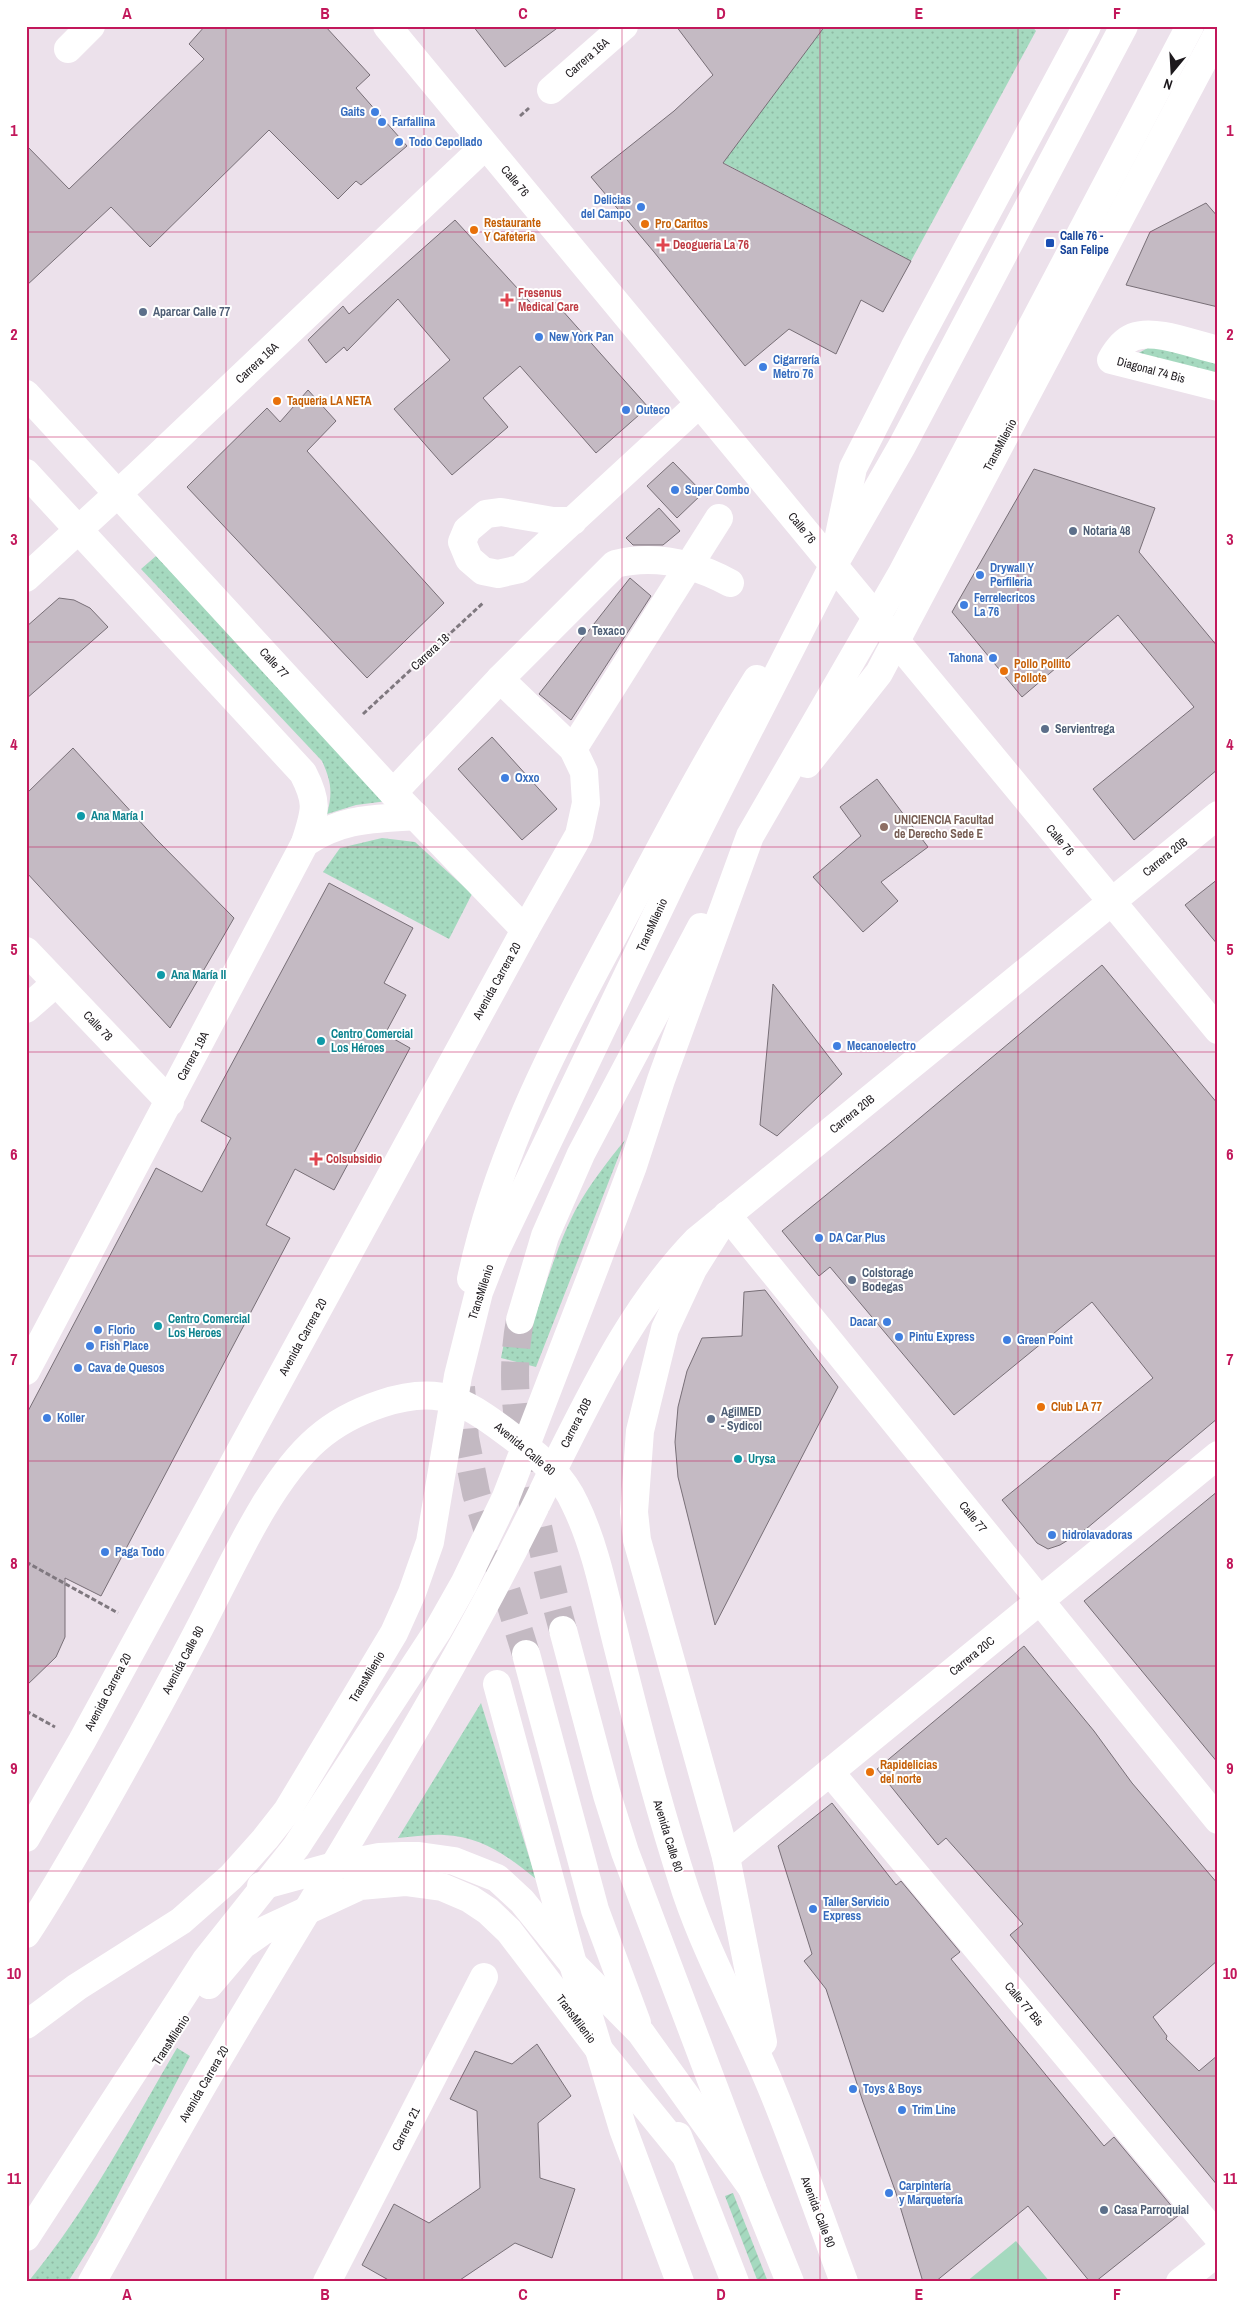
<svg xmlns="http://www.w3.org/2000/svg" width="1244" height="2308" font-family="'Archivo Narrow',sans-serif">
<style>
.grass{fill:url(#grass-dots)}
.park{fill:#a5d9bf}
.garden{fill:url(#garden-furrows)}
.building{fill:#c4bac3;stroke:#786f77}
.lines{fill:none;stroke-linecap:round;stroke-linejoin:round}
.minor-tunnel{stroke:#c3b9c2;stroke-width:28;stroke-dasharray:28 14;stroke-linecap:butt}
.path{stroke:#7f787f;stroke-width:3;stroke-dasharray:5 2.5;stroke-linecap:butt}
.minor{stroke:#fff;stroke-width:28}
.major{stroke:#fff;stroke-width:28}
.highway{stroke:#fff;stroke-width:28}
.grid{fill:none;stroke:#c2185b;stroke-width:1;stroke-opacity:0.55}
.shop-dot{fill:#3f7fe0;stroke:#fff;stroke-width:2}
.food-dot{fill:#e8710a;stroke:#fff;stroke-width:2}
.transit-dot{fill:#1a4fb4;stroke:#fff;stroke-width:2}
.health-dot{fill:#e0444e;stroke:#fff;stroke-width:2}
.service-dot{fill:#5c6f8a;stroke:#fff;stroke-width:2}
.culture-dot{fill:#0f9aa8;stroke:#fff;stroke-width:2}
.education-dot{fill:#8d6e63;stroke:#fff;stroke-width:2}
.labels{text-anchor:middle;stroke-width:4;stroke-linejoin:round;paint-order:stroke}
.street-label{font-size:12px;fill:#1d191d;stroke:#fff}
.shop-label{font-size:12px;font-weight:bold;fill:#366cbe;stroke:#fff;text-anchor:start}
.food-label{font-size:12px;font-weight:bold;fill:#c56008;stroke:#fff;text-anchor:start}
.transit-label{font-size:12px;font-weight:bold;fill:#164399;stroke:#fff;text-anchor:start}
.health-label{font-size:12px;font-weight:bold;fill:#be3a42;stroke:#fff;text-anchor:start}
.service-label{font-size:12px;font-weight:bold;fill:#4e5e75;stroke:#fff;text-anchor:start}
.culture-label{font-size:12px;font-weight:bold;fill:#0d838f;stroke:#fff;text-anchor:start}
.education-label{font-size:12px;font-weight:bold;fill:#785e54;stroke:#fff;text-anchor:start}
.neatline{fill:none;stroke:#c2185b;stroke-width:2}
.grid-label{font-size:16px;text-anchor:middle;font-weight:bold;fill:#c2185b}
</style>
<defs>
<pattern id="grass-dots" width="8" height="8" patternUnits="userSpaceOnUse" patternTransform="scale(1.25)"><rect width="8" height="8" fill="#a5d9bf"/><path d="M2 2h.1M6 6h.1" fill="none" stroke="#8ebaa4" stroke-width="1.8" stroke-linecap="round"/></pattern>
<pattern id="garden-furrows" width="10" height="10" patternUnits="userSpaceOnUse" patternTransform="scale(1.25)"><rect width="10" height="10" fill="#a5d9bf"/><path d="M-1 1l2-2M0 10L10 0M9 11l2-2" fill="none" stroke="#8ebaa4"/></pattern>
</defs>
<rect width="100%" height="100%" fill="#ece1eb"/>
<g class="grass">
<path d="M824 26H1032L1036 31 911 261 722 162Z"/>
<path d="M1155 344 1218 359V376L1135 355Z"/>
<path d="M156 556 387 801 356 805 327 814C333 792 331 781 322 761L141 569Z"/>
<path d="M382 838 415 842 472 894 449 939 323 872 340 848Z"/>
<path d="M625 1140 536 1367 501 1358 509 1318 532 1324C546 1286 557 1245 576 1209 590 1184 607 1162 625 1140Z"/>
<path d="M481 1703 536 1879C509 1857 481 1836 444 1835 429 1834 413 1837 398 1838Z"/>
<path d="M177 2048 190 2056 96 2237 68 2282H28C87 2211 130 2128 177 2048Z"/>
</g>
<path class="park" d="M1016 2241 1050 2282H966Z"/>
<path class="garden" d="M733 2193 768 2282H758L725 2196Z"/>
<g class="building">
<path d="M205 26H325L370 75 356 88 407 146 361 185 356 181 338 199 269 130 150 247 111 207 26 286V145L69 189 204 59 189 44Z"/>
<path d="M473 26H560L505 67Z"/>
<path d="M676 26H825L723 163 911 261 883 312 861 300 836 354 789 329 745 366 654 252 591 177 674 111 713 75Z"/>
<path d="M1206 203 1218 217V307L1126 285 1150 232Z"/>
<path d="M455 220 539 312 553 300 648 407 596 453 520 366 483 398 508 427 452 475 394 409 450 360 398 299 347 351 344 347 326 363 308 340 343 306 349 314Z"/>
<path d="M308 390 336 421 307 451 444 603 367 678 187 487 267 408 280 422Z"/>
<path d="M673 462 703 493 677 518 647 486Z"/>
<path d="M1034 469 1155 508 1139 552 1218 647V769L1134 840 1093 789 1194 707 1118 615 1022 697 952 612Z"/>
<path d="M659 508 680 531 663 545H633L626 538Z"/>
<path d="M630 578 651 596 571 720 539 694Z"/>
<path d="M59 598 74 600 90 608 108 627 26 699V627Z"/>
<path d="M492 737 557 809 522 840 458 769Z"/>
<path d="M73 748 156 839 234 918 170 1028 26 872V794Z"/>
<path d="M877 779 928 847 881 882 898 901 863 932 813 877 861 836 840 807Z"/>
<path d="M1218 879V945L1185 905Z"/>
<path d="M329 883 413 928 384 983 406 995 385 1034 410 1048 334 1190 295 1169 266 1225 290 1238 101 1596 65 1578V1637L56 1657 26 1686V1415L156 1168 202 1192 231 1138 201 1121Z"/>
<path d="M1102 965 1218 1104V1418L1086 1529 1060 1545 1048 1549 1037 1543 1002 1500 1153 1378 1092 1302 954 1415 830 1267 819 1276 782 1231 896 1138Z"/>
<path d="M773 984 842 1074 777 1136 760 1125Z"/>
<path d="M765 1290 838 1387 715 1625 678 1477 675 1442 678 1407 687 1371 702 1338 742 1336 744 1292Z"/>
<path d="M1218 1491V1763L1084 1601Z"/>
<path d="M1024 1646 1094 1731 1132 1783 1218 1884V1960L1153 2017 1167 2036 1166 2039 1199 2071 1218 2055V2186L1010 1935 1023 1924 946 1838 938 1845 877 1769Z"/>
<path d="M832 1803 896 1885 901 1881 960 1952 951 1959 1104 2146 1114 2137 1179 2215 1095 2282H1090L1028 2206 935 2282H923L896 2193 863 2102 826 1989 804 1961 812 1954 778 1846Z"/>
<path d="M537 2044 571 2096 538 2123 540 2178 575 2189 552 2258 515 2243 457 2282H392L362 2265 394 2204 429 2223 480 2188 477 2111 450 2099 475 2051 512 2064Z"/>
</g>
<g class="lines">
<g class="minor-tunnel">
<path d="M520 1320C509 1382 518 1428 530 1489 540 1537 550 1583 563 1630"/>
<path d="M461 1387 465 1438 476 1493 526 1654"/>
</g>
<g class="path">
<path d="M520 116 529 108"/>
<path d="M363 714 483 603"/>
<path d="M26 1562 118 1613"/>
<path d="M26 1711 55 1727"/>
</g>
<g class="minor">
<path d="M68 49 91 26"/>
<path d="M551 90 624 26"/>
<path d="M1218 350C1195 345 1155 328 1133 337 1123 341 1116 351 1111 360L1218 387"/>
<path d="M26 394 393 793 525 930"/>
<path d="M26 473 303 773C319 804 315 811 305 843"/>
<path d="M573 521H553L501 512 486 514 467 530 462 542 469 559 483 571 498 574 520 569 699 404"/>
<path d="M837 545 853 468 914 348 1087 26"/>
<path d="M26 578 138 475 485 146"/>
<path d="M573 749 719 518"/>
<path d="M807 764 879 673 1218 33"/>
<path d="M393 793 500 679 615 564C656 554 695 564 730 583"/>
<path d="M26 951 170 1102"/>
<path d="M26 1009 56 983"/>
<path d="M727 1215 1218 1820"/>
<path d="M471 1279C498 1151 560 1034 622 920 665 839 708 757 757 679"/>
<path d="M520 1320 545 1236 581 1154 701 927"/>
<path d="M26 1371 305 843C341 818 373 819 416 816"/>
<path d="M553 1470C594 1389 633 1306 697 1240L1218 815"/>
<path d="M563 1630 607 1795 625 1852 752 2188 790 2282"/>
<path d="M526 1654 595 1910 637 2023"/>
<path d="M830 1772 1218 2237"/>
<path d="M26 1838 82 1741 525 930 579 835 586 803 584 772 573 749 500 679"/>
<path d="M726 1857 1218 1455"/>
<path d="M261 1886 334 1866 379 1857 403 1856H419L454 1861 497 1878 522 1901 573 1964 641 2033 752 2188"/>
<path d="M209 1985 243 1945 263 1931 360 1886 405 1882 442 1887 470 1899 488 1911 509 1931 601 2052 684 2154"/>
<path d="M26 2025 77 1987 181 1921 231 1877 265 1839 287 1811 394 1633 412 1593 430 1542 458 1376 479 1292 494 1254 675 876 736 755 833 566 902 446 1124 26"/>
<path d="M678 2136 735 2282"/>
<path d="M26 2237 206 1960 296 1847 438 1630 464 1584 506 1497 596 1264 633 1166 661 1080 750 836 902 573 1190 26"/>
<path d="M327 2282 484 1977"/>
<path d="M1180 2282 1218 2252"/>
</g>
<path class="major" d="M387 26 1218 1030"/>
<g class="highway">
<path d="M727 1215 693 1269 665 1329 640 1431 634 1512 637 1540 726 1857 763 2042"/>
<path d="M497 1684 573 1964 623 2129 680 2282"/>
<path d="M26 1934C52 1895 74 1855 97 1816 131 1756 164 1696 196 1635 228 1575 267 1482 317 1439 348 1412 412 1385 453 1400 477 1409 498 1426 518 1441 541 1458 563 1477 575 1504 596 1547 605 1597 617 1644 638 1727 659 1810 686 1892 709 1960 745 2023 772 2089 798 2152 820 2218 844 2282"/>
<path d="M92 2282C136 2204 178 2126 224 2049 337 1858 458 1671 553 1470"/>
</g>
</g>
<path class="grid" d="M226 26V2282M424 26V2282M622 26V2282M820 26V2282M1018 26V2282M26 232H1218M26 437H1218M26 642H1218M26 847H1218M26 1052H1218M26 1256H1218M26 1461H1218M26 1666H1218M26 1871H1218M26 2076H1218"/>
<g class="shop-dot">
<circle cx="375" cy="112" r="5"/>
<circle cx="382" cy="122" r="5"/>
<circle cx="399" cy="142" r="5"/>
<circle cx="641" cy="207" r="5"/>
<circle cx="539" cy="337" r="5"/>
<circle cx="763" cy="367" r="5"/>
<circle cx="626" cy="410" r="5"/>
<circle cx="675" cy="490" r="5"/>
<circle cx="980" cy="575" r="5"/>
<circle cx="964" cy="605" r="5"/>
<circle cx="993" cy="658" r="5"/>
<circle cx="505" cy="778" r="5"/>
<circle cx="837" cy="1046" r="5"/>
<circle cx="819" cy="1238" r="5"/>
<circle cx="887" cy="1322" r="5"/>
<circle cx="98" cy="1330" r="5"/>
<circle cx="899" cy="1337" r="5"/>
<circle cx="1007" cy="1340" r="5"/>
<circle cx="90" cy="1346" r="5"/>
<circle cx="78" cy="1368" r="5"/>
<circle cx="47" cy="1418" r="5"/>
<circle cx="1052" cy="1535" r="5"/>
<circle cx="105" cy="1552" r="5"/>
<circle cx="813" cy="1909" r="5"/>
<circle cx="853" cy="2089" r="5"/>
<circle cx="902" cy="2110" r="5"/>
<circle cx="889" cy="2193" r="5"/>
</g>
<g class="food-dot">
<circle cx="645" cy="224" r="5"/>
<circle cx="474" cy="230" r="5"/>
<circle cx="277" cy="401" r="5"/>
<circle cx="1004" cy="671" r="5"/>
<circle cx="1041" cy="1407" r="5"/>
<circle cx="870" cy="1772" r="5"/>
</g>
<rect class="transit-dot" x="1045" y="238" width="10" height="10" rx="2.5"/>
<g class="health-dot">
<path d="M660.5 237.5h5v5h5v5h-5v5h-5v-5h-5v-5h5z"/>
<path d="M504.5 292.5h5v5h5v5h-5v5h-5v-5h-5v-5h5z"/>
<path d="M313.5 1151.5h5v5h5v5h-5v5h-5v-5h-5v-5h5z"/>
</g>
<g class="service-dot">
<circle cx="143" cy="312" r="5"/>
<circle cx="1073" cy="531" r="5"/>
<circle cx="582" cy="631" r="5"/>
<circle cx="1045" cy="729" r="5"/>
<circle cx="852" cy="1280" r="5"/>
<circle cx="711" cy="1419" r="5"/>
<circle cx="1104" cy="2210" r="5"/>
</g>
<g class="culture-dot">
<circle cx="81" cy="816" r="5"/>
<circle cx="161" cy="975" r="5"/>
<circle cx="321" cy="1041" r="5"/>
<circle cx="158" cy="1326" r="5"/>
<circle cx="738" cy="1459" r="5"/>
</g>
<circle class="education-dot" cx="884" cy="827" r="5"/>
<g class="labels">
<g class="street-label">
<text transform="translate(587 58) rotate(-41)" y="4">Carrera 16A</text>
<text transform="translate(515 181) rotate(50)" y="4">Calle 76</text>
<text transform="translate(257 363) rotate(-43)" y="4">Carrera 16A</text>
<text transform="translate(1151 370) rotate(15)" y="4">Diagonal 74 Bis</text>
<text transform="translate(1000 445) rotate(-62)" y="4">TransMilenio</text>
<text transform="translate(802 528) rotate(51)" y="4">Calle 76</text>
<text transform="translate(430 652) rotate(-43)" y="4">Carrera 18</text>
<text transform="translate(274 663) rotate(47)" y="4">Calle 77</text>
<text transform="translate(1060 840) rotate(50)" y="4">Calle 76</text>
<text transform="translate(1165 857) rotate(-39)" y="4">Carrera 20B</text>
<text transform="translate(652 925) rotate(-65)" y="4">TransMilenio</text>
<text transform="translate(497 981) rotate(-61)" y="4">Avenida Carrera 20</text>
<text transform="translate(98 1026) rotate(46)" y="4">Calle 78</text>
<text transform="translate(193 1056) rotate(-62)" y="4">Carrera 19A</text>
<text transform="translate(852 1114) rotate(-39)" y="4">Carrera 20B</text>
<text transform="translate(481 1292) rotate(-72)" y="4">TransMilenio</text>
<text transform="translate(303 1337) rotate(-61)" y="4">Avenida Carrera 20</text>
<text transform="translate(576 1423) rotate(-63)" y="4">Carrera 20B</text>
<text transform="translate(525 1449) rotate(40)" y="4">Avenida Calle 80</text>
<text transform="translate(973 1517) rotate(51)" y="4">Calle 77</text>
<text transform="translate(972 1656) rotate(-39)" y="4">Carrera 20C</text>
<text transform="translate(183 1660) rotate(-62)" y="4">Avenida Calle 80</text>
<text transform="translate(367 1677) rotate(-59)" y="4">TransMilenio</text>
<text transform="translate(108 1692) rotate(-62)" y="4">Avenida Carrera 20</text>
<text transform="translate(668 1836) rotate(73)" y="4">Avenida Calle 80</text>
<text transform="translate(1024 2004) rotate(50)" y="4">Calle 77 Bis</text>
<text transform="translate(576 2019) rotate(53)" y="4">TransMilenio</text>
<text transform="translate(171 2040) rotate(-57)" y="4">TransMilenio</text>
<text transform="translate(204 2084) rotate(-60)" y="4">Avenida Carrera 20</text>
<text transform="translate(406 2129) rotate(-63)" y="4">Carrera 21</text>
<text transform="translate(818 2212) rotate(69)" y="4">Avenida Calle 80</text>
</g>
<g class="shop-label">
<text x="365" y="116" text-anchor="end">Gaits</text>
<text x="392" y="126">Farfallina</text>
<text x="409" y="146">Todo Cepollado</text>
<text x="631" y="204" text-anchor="end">Delicias<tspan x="631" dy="14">del Campo</tspan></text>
<text x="549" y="341">New York Pan</text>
<text x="773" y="364">Cigarrería<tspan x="773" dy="14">Metro 76</tspan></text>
<text x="636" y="414">Outeco</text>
<text x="685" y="494">Super Combo</text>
<text x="990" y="572">Drywall Y<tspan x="990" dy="14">Perfileria</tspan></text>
<text x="974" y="602">Ferrelecricos<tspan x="974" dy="14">La 76</tspan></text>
<text x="983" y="662" text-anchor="end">Tahona</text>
<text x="515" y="782">Oxxo</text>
<text x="847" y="1050">Mecanoelectro</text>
<text x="829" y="1242">DA Car Plus</text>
<text x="877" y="1326" text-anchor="end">Dacar</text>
<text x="108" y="1334">Florio</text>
<text x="909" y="1341">Pintu Express</text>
<text x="1017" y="1344">Green Point</text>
<text x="100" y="1350">Fish Place</text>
<text x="88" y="1372">Cava de Quesos</text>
<text x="57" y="1422">Koller</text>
<text x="1062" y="1539">hidrolavadoras</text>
<text x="115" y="1556">Paga Todo</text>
<text x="823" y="1906">Taller Servicio<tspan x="823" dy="14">Express</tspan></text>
<text x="863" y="2093">Toys &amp; Boys</text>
<text x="912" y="2114">Trim Line</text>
<text x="899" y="2190">Carpintería<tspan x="899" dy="14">y Marquetería</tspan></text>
</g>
<g class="food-label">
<text x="484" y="227">Restaurante<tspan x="484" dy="14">Y Cafeteria</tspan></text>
<text x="655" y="228">Pro Caritos</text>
<text x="287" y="405">Taqueria LA NETA</text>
<text x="1014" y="668">Pollo Pollito<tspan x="1014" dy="14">Pollote</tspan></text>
<text x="1051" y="1411">Club LA 77</text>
<text x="880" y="1769">Rapidelicias<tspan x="880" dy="14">del norte</tspan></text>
</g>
<g class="transit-label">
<text x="1060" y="240">Calle 76 -<tspan x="1060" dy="14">San Felipe</tspan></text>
</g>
<g class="health-label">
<text x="673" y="249">Deogueria La 76</text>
<text x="518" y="297">Fresenus<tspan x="518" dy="14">Medical Care</tspan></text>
<text x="326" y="1163">Colsubsidio</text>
</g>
<g class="service-label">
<text x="153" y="316">Aparcar Calle 77</text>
<text x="1083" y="535">Notaria 48</text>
<text x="592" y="635">Texaco</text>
<text x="1055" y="733">Servientrega</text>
<text x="862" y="1277">Colstorage<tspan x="862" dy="14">Bodegas</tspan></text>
<text x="721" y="1416">AgilMED<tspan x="721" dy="14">- Sydicol</tspan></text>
<text x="1114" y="2214">Casa Parroquial</text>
</g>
<g class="culture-label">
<text x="91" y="820">Ana María I</text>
<text x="171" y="979">Ana María II</text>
<text x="331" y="1038">Centro Comercial<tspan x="331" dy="14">Los Héroes</tspan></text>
<text x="168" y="1323">Centro Comercial<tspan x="168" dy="14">Los Heroes</tspan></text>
<text x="748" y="1463">Urysa</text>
</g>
<g class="education-label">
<text x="894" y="824">UNICIENCIA Facultad<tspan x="894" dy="14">de Derecho Sede E</tspan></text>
</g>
</g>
<rect width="1244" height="2308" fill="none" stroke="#ffffff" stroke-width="55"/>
<g transform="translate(1172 72) rotate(198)" stroke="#ffffff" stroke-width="4" paint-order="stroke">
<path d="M0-4L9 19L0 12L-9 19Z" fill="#1d191d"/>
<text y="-8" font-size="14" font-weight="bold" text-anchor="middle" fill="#1d191d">N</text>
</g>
<rect x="28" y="28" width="1188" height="2252" class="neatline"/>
<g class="grid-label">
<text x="127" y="19">A</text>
<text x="325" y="19">B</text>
<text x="523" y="19">C</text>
<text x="721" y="19">D</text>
<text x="919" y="19">E</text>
<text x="1117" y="19">F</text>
<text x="14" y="136">1</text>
<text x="1230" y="136">1</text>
<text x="14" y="340">2</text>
<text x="1230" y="340">2</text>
<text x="14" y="545">3</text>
<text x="1230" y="545">3</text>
<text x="14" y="750">4</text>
<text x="1230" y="750">4</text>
<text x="14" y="955">5</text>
<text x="1230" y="955">5</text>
<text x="14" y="1160">6</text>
<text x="1230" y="1160">6</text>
<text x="14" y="1365">7</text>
<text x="1230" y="1365">7</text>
<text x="14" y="1569">8</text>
<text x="1230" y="1569">8</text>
<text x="14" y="1774">9</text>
<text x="1230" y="1774">9</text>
<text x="14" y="1979">10</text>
<text x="1230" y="1979">10</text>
<text x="14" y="2184">11</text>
<text x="1230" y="2184">11</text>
<text x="127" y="2300">A</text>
<text x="325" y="2300">B</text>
<text x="523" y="2300">C</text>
<text x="721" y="2300">D</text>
<text x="919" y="2300">E</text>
<text x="1117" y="2300">F</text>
</g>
</svg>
